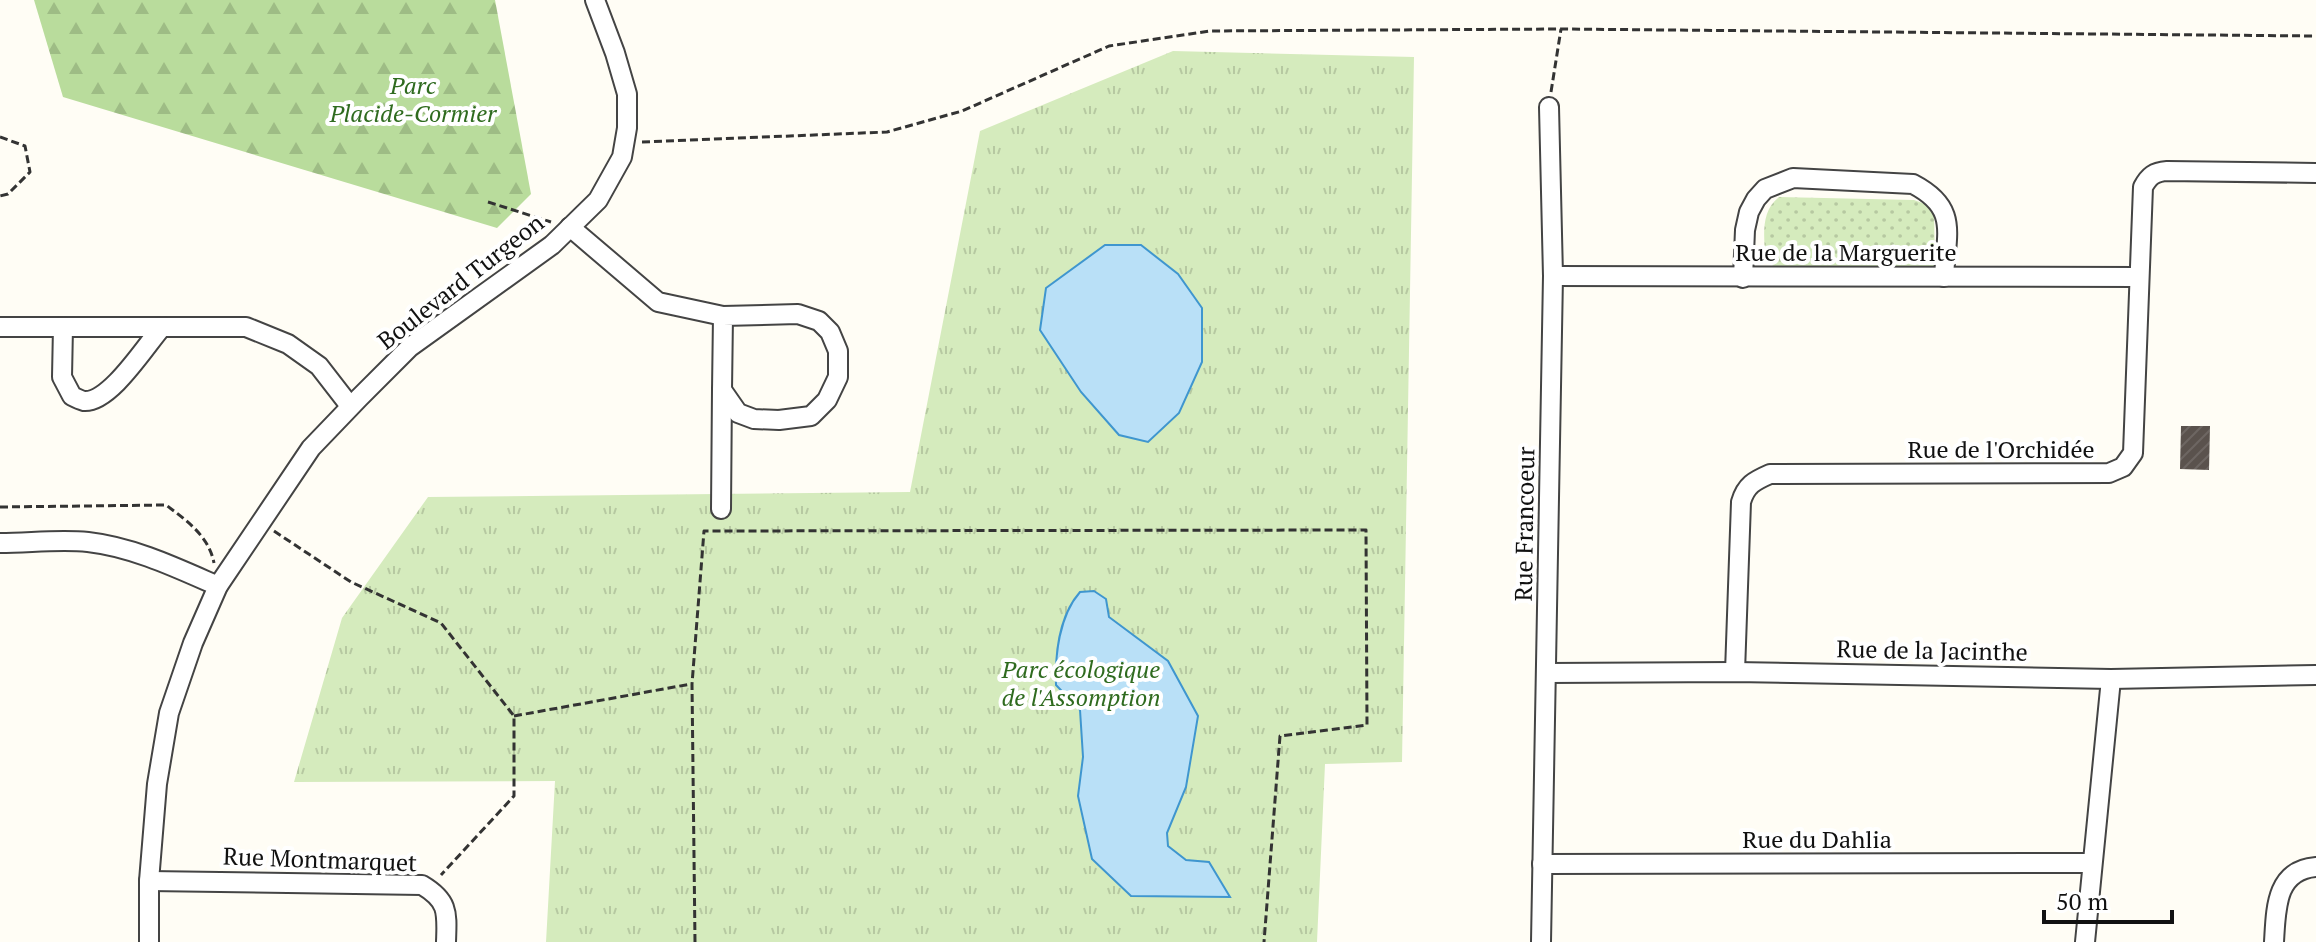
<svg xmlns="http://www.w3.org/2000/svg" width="2316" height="942" font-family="'PT Serif',serif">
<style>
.grass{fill:url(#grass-dots)}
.forest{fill:url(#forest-firs)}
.park{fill:url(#park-tufts)}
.water{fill:#b9e0f7;stroke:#3f96cf;stroke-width:2}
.building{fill:url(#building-hatch)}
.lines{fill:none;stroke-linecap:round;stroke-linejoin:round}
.minor-casing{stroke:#444;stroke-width:22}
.path{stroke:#333;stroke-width:3;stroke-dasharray:8 4;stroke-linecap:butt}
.minor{stroke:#fff;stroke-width:18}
.labels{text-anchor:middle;stroke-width:8;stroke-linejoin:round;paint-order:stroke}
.park-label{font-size:24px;font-style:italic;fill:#2f6b1f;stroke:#fff}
.street-label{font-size:24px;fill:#111;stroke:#fff}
</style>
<defs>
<pattern id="grass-dots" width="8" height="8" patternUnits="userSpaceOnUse" patternTransform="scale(2)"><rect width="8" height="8" fill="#d5ebbd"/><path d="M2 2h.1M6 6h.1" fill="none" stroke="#b6c8a1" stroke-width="1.8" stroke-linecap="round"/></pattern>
<pattern id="forest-firs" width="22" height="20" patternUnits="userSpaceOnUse" patternTransform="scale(2)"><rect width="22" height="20" fill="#b9dc9c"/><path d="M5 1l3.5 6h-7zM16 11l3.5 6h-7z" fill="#9ebc85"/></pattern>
<pattern id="park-tufts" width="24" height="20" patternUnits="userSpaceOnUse" patternTransform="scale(2)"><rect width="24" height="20" fill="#d5ebbd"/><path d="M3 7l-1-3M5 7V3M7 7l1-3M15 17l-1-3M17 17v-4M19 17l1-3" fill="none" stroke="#b6c8a1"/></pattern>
<pattern id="building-hatch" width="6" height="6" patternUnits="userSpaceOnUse" patternTransform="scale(2)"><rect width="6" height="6" fill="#5a524d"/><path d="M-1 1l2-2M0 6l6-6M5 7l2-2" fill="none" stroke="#6d6662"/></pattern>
</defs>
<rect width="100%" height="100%" fill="#fffdf5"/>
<path class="grass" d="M1779 197 1914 200 1925 204 1934 213 1935 267 1927 272 1779 270 1765 260C1765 238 1759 213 1779 197Z"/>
<path class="forest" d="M34 0H495L531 194 497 228 63 97Z"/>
<path class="park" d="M1173 51 1414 57 1402 762 1325 764 1317 942H546L555 781 294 782 342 618 428 497 910 492 980 131Z"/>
<g class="water">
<path d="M1105 245H1141L1178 274 1202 308V362L1179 413 1148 442 1119 435 1081 392 1040 330 1046 288Z"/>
<path d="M1094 591 1106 599 1109 617 1168 661 1198 716 1186 787 1167 833 1168 846 1186 860 1209 862 1230 897 1131 896 1092 859 1078 796 1083 757 1080 710 1056 685C1055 655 1059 616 1080 592Z"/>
</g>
<path class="building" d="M2181 426H2210L2209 470 2180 469Z"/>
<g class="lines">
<defs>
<g id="minor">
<path d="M570 227 658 302 723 316 798 314 819 321 830 332 838 351V377L827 400 811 416 779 420 754 419 738 413 722 390 723 316"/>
<path d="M1553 276 2139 277"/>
<path d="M1743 278 1745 230 1749 212 1756 199 1765 189 1793 178 1913 184C1959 208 1946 233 1944 277"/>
<path d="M0 327H246L288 344 319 366 350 406"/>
<path d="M63 327 62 377 72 396C76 398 80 400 84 401 110 403 146 345 162 327"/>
<path d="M721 509 722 390"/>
<path d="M0 543C29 543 59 539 88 542 133 547 177 568 218 586"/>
<path d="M1735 672 1741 502C1746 485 1754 481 1770 474L2109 473 2123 467 2133 453 2143 187C2149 176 2154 172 2167 171L2316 173"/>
<path d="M1547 673 1735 672 2111 679 2316 675"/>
<path d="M1542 864 2092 863"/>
<path d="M149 881 422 885C449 901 447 913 446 942"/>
<path d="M149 942V881L157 784 169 713 193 643 218 586 311 448 359 398 410 347 552 245 598 200 622 157 627 128V94L615 53 595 0"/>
<path d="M1541 942 1553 276 1549 107"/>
<path d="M2085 942 2111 679"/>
<path d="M2274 942C2276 910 2275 870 2316 867"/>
</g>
</defs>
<use href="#minor" class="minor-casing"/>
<g class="path">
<path d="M1551 92 1561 29"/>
<path d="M0 137 25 146 30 172 8 194 0 196"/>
<path d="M642 142 887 132 962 111 1109 46 1210 31 1561 29 2316 36"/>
<path d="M488 202 551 222"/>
<path d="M0 507 166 505C186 520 209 536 214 563"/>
<path d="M274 531 351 582 441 623 514 716V796L441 875"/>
<path d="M514 716 691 684"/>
<path d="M695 942 692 684 704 531 1366 530 1367 725 1280 736 1264 942"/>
</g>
<use href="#minor" class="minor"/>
</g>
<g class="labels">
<g class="park-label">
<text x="413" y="94">Parc<tspan x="413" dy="28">Placide-Cormier</tspan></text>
<text x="1081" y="678">Parc écologique<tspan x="1081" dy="28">de l'Assomption</tspan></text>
</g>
<g class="street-label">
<text x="1846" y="261">Rue de la Marguerite</text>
<text transform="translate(461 282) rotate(-38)" y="8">Boulevard Turgeon</text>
<text x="2001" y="458">Rue de l'Orchidée</text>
<text transform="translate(1525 524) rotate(-89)" y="8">Rue Francoeur</text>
<text transform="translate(1932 651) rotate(1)" y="8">Rue de la Jacinthe</text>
<text x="1817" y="848">Rue du Dahlia</text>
<text transform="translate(320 860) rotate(2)" y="8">Rue Montmarquet</text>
</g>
</g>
<path d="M2044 910v12h128v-12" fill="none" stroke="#111111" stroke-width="4"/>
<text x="2056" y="910" font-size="24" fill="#111111" stroke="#ffffff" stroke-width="6" paint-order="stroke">50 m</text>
</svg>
